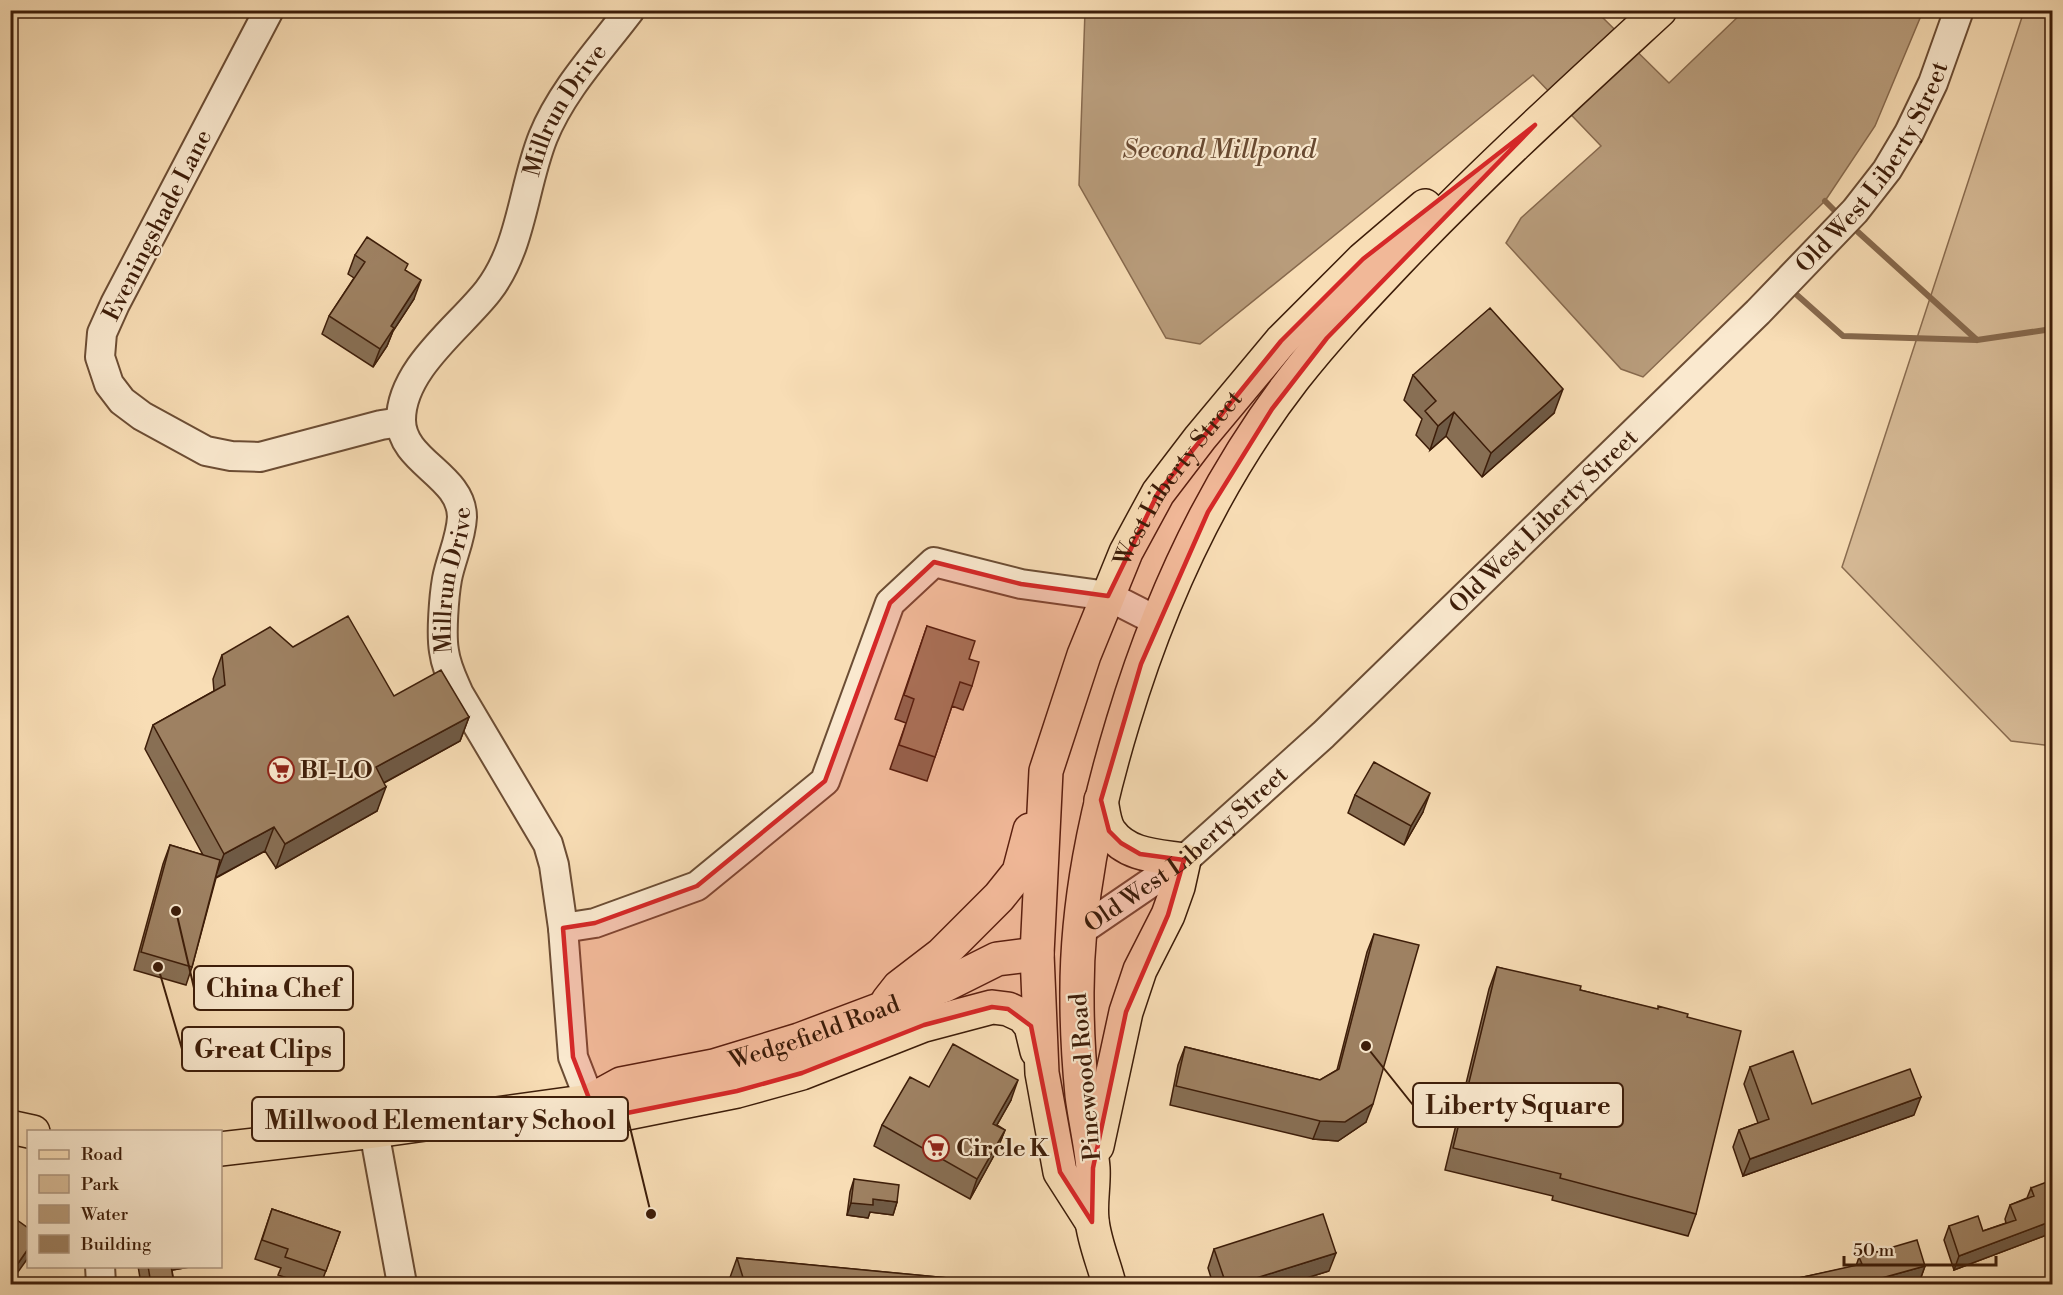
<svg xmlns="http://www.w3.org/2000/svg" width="2063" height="1295" viewBox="0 0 2063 1295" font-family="'Libre Bodoni',serif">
<rect width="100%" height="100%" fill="#f8ddb5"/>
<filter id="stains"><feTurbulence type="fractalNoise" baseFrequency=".00333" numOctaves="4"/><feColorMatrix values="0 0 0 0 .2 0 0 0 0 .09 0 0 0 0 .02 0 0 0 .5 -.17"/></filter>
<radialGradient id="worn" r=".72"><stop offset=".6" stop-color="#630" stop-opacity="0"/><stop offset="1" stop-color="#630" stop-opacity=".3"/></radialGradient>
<!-- green -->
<path fill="#d8bc98" stroke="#8a6c50" stroke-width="1.5" d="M 2024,11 L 2052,11 L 2052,746 L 2011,741 L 1842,567 Z"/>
<!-- water -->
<path fill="#b89c7b" stroke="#87694d" stroke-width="1.5" d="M 1085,11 L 1602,11 L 1599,14 L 1669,83 L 1744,11 L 1923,11 L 1875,126 L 1825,201 L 1643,377 L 1621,369 L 1506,243 L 1521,218 L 1601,146 L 1533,75 L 1200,344 L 1166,338 L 1079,185 Z"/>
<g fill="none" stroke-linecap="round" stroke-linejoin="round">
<!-- stream -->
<path stroke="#87694d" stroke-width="6" d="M 1825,201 L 1834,210
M 1858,232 L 1977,340
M 1797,295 L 1843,336 L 1977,340 L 2052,329"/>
<defs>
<g id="minor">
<path d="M 269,10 L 115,304 L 102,333 L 100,357 L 109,384 L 122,401 L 142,416 L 206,451 L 231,456 L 260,457 L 381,425 L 401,422"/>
<path d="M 563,928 L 595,923 L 697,886 L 825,781 L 890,603 L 934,562 L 1021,584 L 1108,596 L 1157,621"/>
<path id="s1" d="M 1080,931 L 1184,860 L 1323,735 L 1758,312 L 1855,211 L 1887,170 L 1909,133 L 1933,83 L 1959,10"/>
<path id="s2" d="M 590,1101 L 573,1057 L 563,928 L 554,865 L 548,844 L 459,694 C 453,680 446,667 444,651 C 441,634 444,596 447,579 C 451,558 461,539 462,517 C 462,475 401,462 401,420 C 401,369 460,327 488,291 C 522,247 523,187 543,137 C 562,90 599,51 630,10"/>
<path d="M 374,1131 L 402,1284"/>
<path d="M 100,1266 L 101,1284"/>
</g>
<g id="major">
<path d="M 888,1001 L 899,987 L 942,954 L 999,897 L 1019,872 L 1030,830"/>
<path d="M 590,1101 L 627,1113 L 737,1091 L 802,1073 L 924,1025 L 992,1007 L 1008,1009 L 1023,1016 L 1031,1026 L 1037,1051"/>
<path d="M 10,1127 L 33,1132"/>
<path d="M 1097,1146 L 1126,1012 L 1140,970 L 1168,915 L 1178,887 L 1184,860 C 1158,856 1127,856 1110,832 C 1104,824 1103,810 1101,800"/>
<path id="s3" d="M 220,1149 L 374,1131 L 590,1101 L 621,1084 L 714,1066 L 799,1040 L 945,985 L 997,959 L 1037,954"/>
<path id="s4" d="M 1092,1222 L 1060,1172 L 1042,1073 L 1037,954 L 1046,771 L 1084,655 L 1126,552 L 1158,493 L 1200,438 L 1281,341 L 1363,259 L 1425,206"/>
<path d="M 1109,1284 C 1104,1264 1094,1241 1092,1220 C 1090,1203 1094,1185 1093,1168 C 1091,1144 1085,1119 1082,1095 C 1079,1063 1077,1030 1077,999 C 1076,904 1096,811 1123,722 C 1160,599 1215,480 1294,378 C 1326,337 1361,300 1397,262 C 1481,174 1570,93 1660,10"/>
</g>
</defs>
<!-- minor casing -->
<use href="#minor" stroke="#6c4d34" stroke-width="32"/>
<!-- major casing -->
<use href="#major" stroke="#3d1d09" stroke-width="36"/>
<!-- minor -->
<use href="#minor" stroke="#fae9cf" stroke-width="28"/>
<!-- major -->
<use href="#major" stroke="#f8ddb5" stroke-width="33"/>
</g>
<!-- wall -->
<path fill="#886f54" stroke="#3d1d09" stroke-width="1.5" d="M 355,255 L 406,271 L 414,299 L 393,331 L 387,346 L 373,367 L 322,334 L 329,316 L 354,278 L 348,274 Z
M 1413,375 L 1554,413 L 1482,477 L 1446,436 L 1430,450 L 1416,435 L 1422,419 L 1404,400 Z
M 927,626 L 969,659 L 972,686 L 963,710 L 952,706 L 927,781 L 890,769 L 906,723 L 895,719 Z
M 293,647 L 394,696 L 469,717 L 460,741 L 384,783 L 377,811 L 276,868 L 265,851 L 216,878 L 192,967 L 186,985 L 134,970 L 163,864 L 170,845 L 203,855 L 145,749 L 153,725 L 214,691 L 213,679 L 222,655 Z
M 1355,795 L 1423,812 L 1404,845 L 1348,813 Z
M 1374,934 L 1366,1122 L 1338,1141 L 1313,1139 L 1170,1105 L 1178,1065 L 1185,1047 L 1320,1080 L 1337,1070 L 1367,952 Z
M 1497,967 L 1580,990 L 1687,1017 L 1696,1214 L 1688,1236 L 1552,1200 L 1553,1196 L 1445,1170 L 1489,989 Z
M 1750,1067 L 1812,1104 L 1914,1115 L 1743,1176 L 1733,1147 L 1739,1130 L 1758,1123 L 1744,1084 Z
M 929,1087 L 1011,1100 L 997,1125 L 1005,1130 L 997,1150 L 970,1199 L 874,1146 L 882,1125 Z
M 854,1179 L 897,1202 L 893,1215 L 870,1212 L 868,1218 L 847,1215 L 850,1192 Z
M 2031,1188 L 2052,1233 L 1954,1270 L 1944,1240 L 1949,1226 L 1983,1231 L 2006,1223 L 2005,1219 L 2010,1205 L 2027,1198 Z
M 272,1209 L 340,1232 L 321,1284 L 305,1284 L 278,1275 L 281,1268 L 255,1259 Z
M 1214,1249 L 1329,1271 L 1287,1284 L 1213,1284 L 1208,1268 Z
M 1859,1257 L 1925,1266 L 1920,1280 L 1903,1284 L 1792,1284 L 1794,1279 L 1856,1266 Z
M 737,1258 L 1012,1284 L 729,1284 L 728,1283 Z
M 138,1266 L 195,1266 L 172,1270 L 174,1284 L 141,1284 Z"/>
<!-- shaded-wall -->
<path fill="#6f5a45" stroke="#3d1d09" stroke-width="1.5" d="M 421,280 L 414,299 L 393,331 L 387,346 L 373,367 L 380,349 L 391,326 Z
M 1563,389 L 1554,413 L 1482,477 L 1491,453 Z
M 1454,412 L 1446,436 L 1430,450 L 1438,426 Z
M 469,717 L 460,741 L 367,792 L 376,767 Z
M 386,787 L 377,811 L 276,868 L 285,844 Z
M 1430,793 L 1423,812 L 1404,845 L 1411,826 Z
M 274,827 L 265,851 L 215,878 L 224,854 Z
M 1018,1080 L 1011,1100 L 986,1144 L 993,1124 Z
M 1921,1097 L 1914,1115 L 1743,1176 L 1750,1159 Z
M 1373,1104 L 1366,1122 L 1338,1141 L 1313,1139 L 1320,1121 Z
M 1005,1130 L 997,1150 L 970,1199 L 977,1179 Z
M 873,1199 L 897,1202 L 893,1215 L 870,1212 L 868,1218 L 847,1215 L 851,1203 Z
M 2052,1221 L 2052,1233 L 1954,1270 L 1959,1256 Z
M 28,1249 L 28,1258 L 10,1283 L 10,1275 L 12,1272 Z
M 1336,1253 L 1329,1271 L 1287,1284 L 1237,1284 Z
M 164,1266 L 195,1266 L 162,1272 Z
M 1925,1266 L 1920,1280 L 1903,1284 L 1860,1284 Z"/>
<!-- building -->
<path fill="#9e8162" stroke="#3d1d09" stroke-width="1.5" d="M 367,237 L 408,264 L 405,270 L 421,280 L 391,326 L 394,328 L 380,349 L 329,316 L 365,262 L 355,255 Z
M 1490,308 L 1563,389 L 1491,453 L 1454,412 L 1438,426 L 1425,411 L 1436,401 L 1413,375 Z
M 348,616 L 394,696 L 441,670 L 469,717 L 376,767 L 386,787 L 285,844 L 274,827 L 224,854 L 153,725 L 225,685 L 222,655 L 270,627 L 293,647 Z
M 927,626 L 975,641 L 969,659 L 979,662 L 972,686 L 960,682 L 935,757 L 899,745 L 914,699 L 904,695 Z
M 1374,762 L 1430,793 L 1411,826 L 1355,795 Z
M 170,845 L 220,860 L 192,967 L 141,952 Z
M 1374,934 L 1419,945 L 1373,1104 L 1345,1122 L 1320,1121 L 1176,1086 L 1185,1047 L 1320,1080 L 1339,1069 Z
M 1497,967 L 1581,986 L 1580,990 L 1658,1009 L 1658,1006 L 1688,1014 L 1687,1017 L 1741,1031 L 1696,1214 L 1560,1178 L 1561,1174 L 1453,1148 Z
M 953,1044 L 1018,1080 L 993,1124 L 1005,1130 L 977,1179 L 882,1125 L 910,1077 L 929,1087 Z
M 1793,1051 L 1812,1104 L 1910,1069 L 1921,1097 L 1750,1159 L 1739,1130 L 1769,1119 L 1750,1067 Z
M 854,1179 L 899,1185 L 897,1202 L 873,1199 L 873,1205 L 851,1203 Z
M 2052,1180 L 2052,1221 L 1959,1256 L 1949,1226 L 1978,1216 L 1983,1231 L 2016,1220 L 2010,1205 L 2034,1196 L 2031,1188 Z
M 272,1209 L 340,1232 L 326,1271 L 285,1257 L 288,1249 L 262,1240 Z
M 1323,1214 L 1336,1253 L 1237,1284 L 1226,1284 L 1214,1249 Z
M 10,1215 L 28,1228 L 28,1249 L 12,1272 L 10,1271 Z
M 1917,1240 L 1925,1266 L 1860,1284 L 1795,1284 L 1794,1279 L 1862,1264 L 1859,1257 Z
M 737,1258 L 1012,1284 L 745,1284 Z
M 148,1266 L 171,1266 L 174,1284 L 151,1284 Z"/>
<!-- marked area -->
<path fill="#d62828" fill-opacity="0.2" stroke="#d62828" stroke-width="4.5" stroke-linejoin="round" d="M 1535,125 L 1327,338 L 1272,409 L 1208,512 L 1141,664 L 1101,800 L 1109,831 L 1121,843 L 1140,854 L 1184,860 L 1168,915 L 1126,1012 L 1093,1168 L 1092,1222 L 1060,1172 L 1031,1026 L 1008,1009 L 992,1007 L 924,1025 L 802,1073 L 737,1091 L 627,1113 L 590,1101 L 573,1057 L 563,928 L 595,923 L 697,886 L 825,781 L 890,603 L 934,562 L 1021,584 L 1108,596 L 1158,493 L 1281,341 L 1363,259 Z"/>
<!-- icons -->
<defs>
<symbol id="supermarket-ring" viewBox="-11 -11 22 22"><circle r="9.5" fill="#fae9cf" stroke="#8f2418" stroke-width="1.5"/><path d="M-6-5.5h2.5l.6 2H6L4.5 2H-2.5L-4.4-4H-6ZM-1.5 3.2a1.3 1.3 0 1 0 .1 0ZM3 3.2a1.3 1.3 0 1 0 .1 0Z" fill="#8f2418"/></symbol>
</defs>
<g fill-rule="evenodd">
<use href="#supermarket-ring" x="266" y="755" width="30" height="30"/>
<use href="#supermarket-ring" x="921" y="1133" width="30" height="30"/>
</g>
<g text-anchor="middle" stroke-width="4.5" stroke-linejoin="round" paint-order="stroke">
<!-- street labels -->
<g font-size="24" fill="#3d1d09" stroke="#fae9cf">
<text dy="8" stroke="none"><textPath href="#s2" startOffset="1094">Millrun Drive</textPath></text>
<text dy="8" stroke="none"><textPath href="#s1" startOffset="1106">Old West Liberty Street</textPath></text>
<text transform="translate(157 225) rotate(-63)" y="8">Eveningshade Lane</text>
<text dy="8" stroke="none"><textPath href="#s4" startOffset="786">West Liberty Street</textPath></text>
<text dy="8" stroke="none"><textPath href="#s1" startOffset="620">Old West Liberty Street</textPath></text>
<text dy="8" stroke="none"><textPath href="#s2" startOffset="554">Millrun Drive</textPath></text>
<text dy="8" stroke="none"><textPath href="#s1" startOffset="134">Old West Liberty Street</textPath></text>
<text dy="8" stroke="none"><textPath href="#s3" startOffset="609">Wedgefield Road</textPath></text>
<text transform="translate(1085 1077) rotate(-95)" y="8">Pinewood Road</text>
</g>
<!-- poi labels -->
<g font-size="24" font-weight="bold" fill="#3d1d09" stroke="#fae9cf" text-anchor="start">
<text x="300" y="778">BI-LO</text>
<text x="956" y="1156">Circle K</text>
</g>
<!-- water labels -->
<g font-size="26" font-style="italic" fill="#684931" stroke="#fae9cf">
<text x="1219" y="158">Second Millpond</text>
</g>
</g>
<!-- callouts -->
<path fill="none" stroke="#3d1d09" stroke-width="2" d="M176 911L194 988M158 967L182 1049M1366 1046L1413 1105M651 1214L628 1119"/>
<g fill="#3d1d09" stroke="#fae9cf" stroke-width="2">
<circle cx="176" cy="911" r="6"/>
<circle cx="158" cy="967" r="6"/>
<circle cx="1366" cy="1046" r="6"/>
<circle cx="651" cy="1214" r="6"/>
</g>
<g fill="#fae9cf" stroke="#3d1d09" stroke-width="2">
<rect x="194" y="966" width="159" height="44" rx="6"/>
<rect x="182" y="1027" width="162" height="44" rx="6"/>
<rect x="1413" y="1083" width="210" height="44" rx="6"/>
<rect x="252" y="1097" width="376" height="44" rx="6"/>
</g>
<g font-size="26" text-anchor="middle" font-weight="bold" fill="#3d1d09">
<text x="273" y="997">China Chef</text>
<text x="263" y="1058">Great Clips</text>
<text x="1518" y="1114">Liberty Square</text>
<text x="440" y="1129">Millwood Elementary School</text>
</g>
<!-- margin -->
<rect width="2063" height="1295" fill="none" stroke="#f8ddb5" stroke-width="36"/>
<rect x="12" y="12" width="2039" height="1271" fill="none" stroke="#3d1d09" stroke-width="3"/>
<rect x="18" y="18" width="2027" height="1259" fill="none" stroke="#3d1d09" stroke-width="1.5"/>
<!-- legend -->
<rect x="27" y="1130" width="195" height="138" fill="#fae9cf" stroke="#ae9780" stroke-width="1.5"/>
<rect x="39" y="1150" width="30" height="9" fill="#f8ddb5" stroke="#ae9780" stroke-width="1.5"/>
<text x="81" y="1160" font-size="18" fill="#3d1d09">Road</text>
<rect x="39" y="1175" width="30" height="18" fill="#d8bc98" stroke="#ae9780" stroke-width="1.5"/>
<text x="81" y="1190" font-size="18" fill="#3d1d09">Park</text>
<rect x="39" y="1205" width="30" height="18" fill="#b89c7b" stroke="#ae9780" stroke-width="1.5"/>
<text x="81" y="1220" font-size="18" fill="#3d1d09">Water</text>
<rect x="39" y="1235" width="30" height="18" fill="#9e8162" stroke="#ae9780" stroke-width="1.5"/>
<text x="81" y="1250" font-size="18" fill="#3d1d09">Building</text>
<!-- scale -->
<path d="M1844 1256v9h152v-9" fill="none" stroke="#3d1d09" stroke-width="3"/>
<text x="1853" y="1256" font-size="18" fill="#3d1d09" stroke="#fae9cf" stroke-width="4.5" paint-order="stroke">50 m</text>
<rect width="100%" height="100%" filter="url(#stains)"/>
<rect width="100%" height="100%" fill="url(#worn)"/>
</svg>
